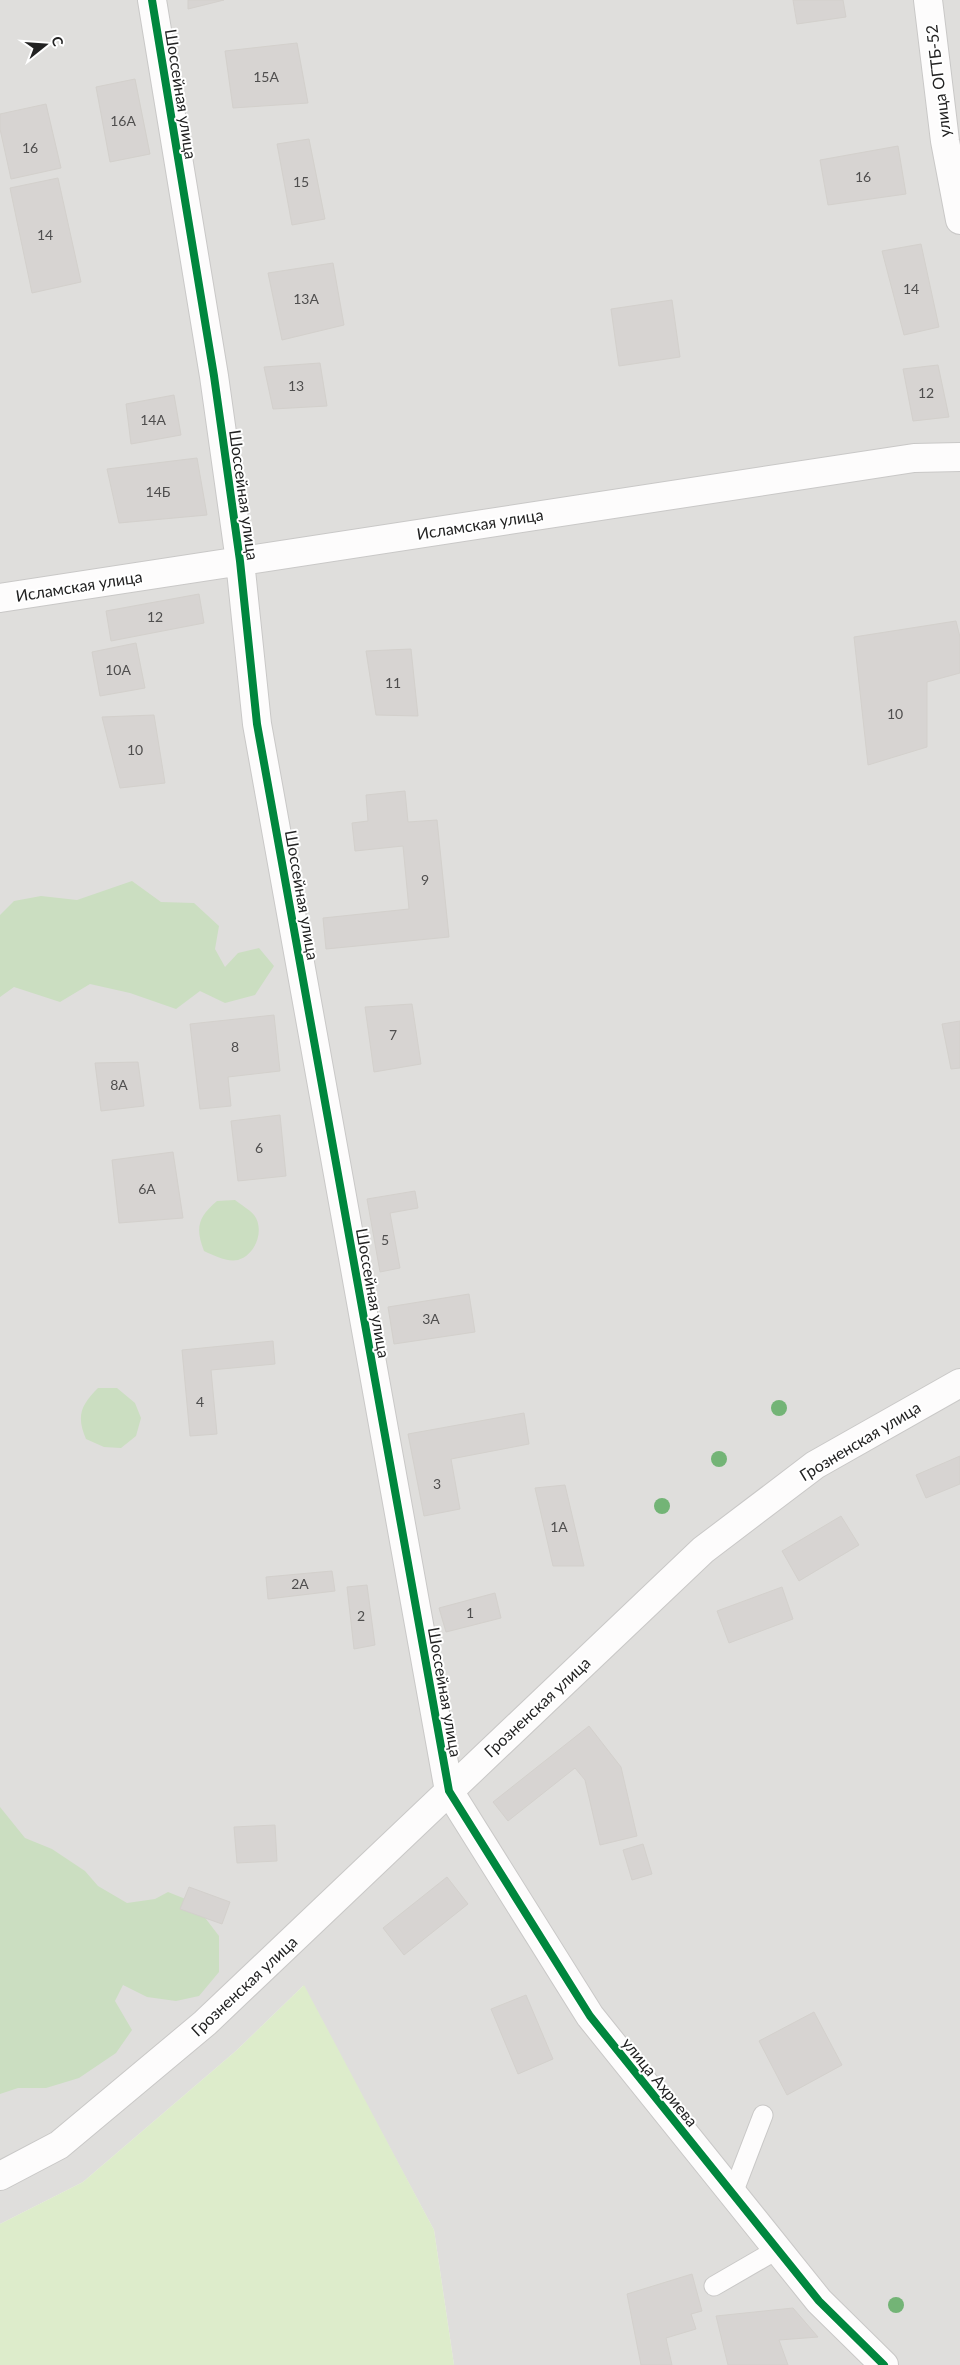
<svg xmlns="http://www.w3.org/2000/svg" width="960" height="2365" viewBox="0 0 960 2365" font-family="Lato,sans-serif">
<rect width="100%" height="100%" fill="#f0eeeb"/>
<!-- residential -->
<path fill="#dfdedc" d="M 0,0 L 960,0 L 960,2365 L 454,2365 L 434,2230 L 303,1986 L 237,2050 L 83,2182 L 0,2224 Z"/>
<!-- grass -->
<path fill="#ddeccb" d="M 304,1985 L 434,2230 L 454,2365 L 0,2365 L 0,2224 L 83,2182 L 237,2050 Z"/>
<!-- forest -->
<path fill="#cbdec1" d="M 132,881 L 161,902 L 194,903 L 219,926 L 215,949 L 225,967 L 238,953 L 259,948 L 274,966 L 255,995 L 225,1003 L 200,991 L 176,1009 L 130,993 L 90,984 L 60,1002 L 14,987 L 0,997 L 0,915 L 14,901 L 41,896 L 77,900 Z
M 235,1200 C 241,1205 249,1209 254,1215 C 265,1229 256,1255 238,1260 C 226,1262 215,1256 204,1251 C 195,1228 198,1217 217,1201 Z
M 98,1388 L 117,1388 L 135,1403 L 141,1418 L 136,1436 L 121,1448 L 104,1447 L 86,1439 C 76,1416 81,1405 98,1388 Z
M 0,1807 L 25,1838 L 52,1849 L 85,1871 L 98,1886 L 127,1903 L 155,1899 L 168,1892 L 193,1902 L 219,1936 L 219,1972 L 199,1996 L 176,2001 L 147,1997 L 123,1985 L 115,2001 L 132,2030 L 116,2053 L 79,2078 L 46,2088 L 18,2088 L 0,2094 Z"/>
<!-- building -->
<path fill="#d7d4d2" stroke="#d3d0cc" d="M 188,0 L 224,0 L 188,9 Z
M 793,0 L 843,0 L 846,17 L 797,24 Z
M 297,43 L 308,103 L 233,108 L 225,51 Z
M 135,79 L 150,154 L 110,162 L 96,87 Z
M 46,104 L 61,168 L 11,179 L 0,129 L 0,114 Z
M 309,139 L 325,219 L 292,225 L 277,144 Z
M 898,146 L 906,194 L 828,205 L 820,160 Z
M 58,178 L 81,282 L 32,293 L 10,188 Z
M 921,244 L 939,327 L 904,335 L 882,251 Z
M 333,263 L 344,325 L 282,340 L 268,273 Z
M 672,300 L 680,357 L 619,366 L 611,309 Z
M 320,363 L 327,406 L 273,409 L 264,367 Z
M 938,365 L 949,417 L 913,421 L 903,369 Z
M 174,395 L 181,435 L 131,444 L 126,404 Z
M 197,458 L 207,515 L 119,523 L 107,469 Z
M 199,594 L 204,623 L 111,641 L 106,611 Z
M 956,621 L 960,637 L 960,673 L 927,682 L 927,747 L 868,765 L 854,637 Z
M 136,643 L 145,688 L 100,696 L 92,652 Z
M 411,649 L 418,716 L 376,715 L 366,651 Z
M 154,715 L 165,783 L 120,788 L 102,717 Z
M 405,791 L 408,822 L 437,820 L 449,937 L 326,949 L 323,918 L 409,909 L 403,846 L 355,851 L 352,823 L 368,821 L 366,795 Z
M 412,1004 L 421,1064 L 374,1072 L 365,1007 Z
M 274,1015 L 280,1071 L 228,1077 L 231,1106 L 200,1109 L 190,1024 Z
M 960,1021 L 960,1068 L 951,1069 L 942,1024 Z
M 138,1062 L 144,1106 L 101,1111 L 95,1063 Z
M 280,1115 L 286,1176 L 238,1181 L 231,1121 Z
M 173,1152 L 183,1218 L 119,1223 L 112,1160 Z
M 415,1191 L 418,1208 L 390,1213 L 400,1268 L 380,1272 L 367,1199 Z
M 469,1294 L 475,1332 L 394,1344 L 388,1307 Z
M 273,1341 L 275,1364 L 211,1370 L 217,1434 L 190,1436 L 182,1350 Z
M 524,1413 L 529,1444 L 451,1459 L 460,1509 L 424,1516 L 408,1434 Z
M 960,1456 L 960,1484 L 926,1498 L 916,1475 Z
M 565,1485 L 584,1566 L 553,1566 L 535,1488 Z
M 841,1516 L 859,1545 L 799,1581 L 782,1551 Z
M 332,1571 L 335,1591 L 268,1599 L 266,1577 Z
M 367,1585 L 375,1645 L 354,1649 L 347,1587 Z
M 782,1587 L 793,1619 L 729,1643 L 717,1611 Z
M 495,1593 L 501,1618 L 446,1632 L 439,1608 Z
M 589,1726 L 621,1767 L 637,1836 L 600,1845 L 585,1780 L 575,1768 L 508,1821 L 493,1802 Z
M 275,1825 L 277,1861 L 237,1863 L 234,1827 Z
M 643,1844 L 652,1874 L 632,1880 L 623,1850 Z
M 447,1877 L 468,1904 L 404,1955 L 383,1928 Z
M 189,1887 L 230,1902 L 222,1924 L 180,1909 Z
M 526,1995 L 553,2059 L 518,2074 L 491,2009 Z
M 814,2012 L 842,2065 L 787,2095 L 759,2041 Z
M 692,2274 L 702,2311 L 691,2314 L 696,2329 L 666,2338 L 672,2365 L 641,2365 L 627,2294 Z
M 793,2308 L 818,2337 L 779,2340 L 788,2365 L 728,2365 L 716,2316 Z"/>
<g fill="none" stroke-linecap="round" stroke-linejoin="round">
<defs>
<path id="service" d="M 733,2193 L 763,2115
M 714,2286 L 778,2249"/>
<path id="minor" d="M 152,0 L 214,376 L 240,561 L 257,724 L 449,1791 L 590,2016 L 819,2301 L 884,2365
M 0,598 L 914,458 L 960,457"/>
<path id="tertiary" d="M 928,0 L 945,141 L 960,220
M 0,2176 L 59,2145 L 205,2023 L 703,1550 L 815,1465 L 960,1383"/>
</defs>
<!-- service casing -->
<use href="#service" stroke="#c9c8c7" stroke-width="21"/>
<!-- minor casing -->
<use href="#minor" stroke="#c9c8c7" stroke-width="30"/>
<!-- tertiary casing -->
<use href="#tertiary" stroke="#c9c8c7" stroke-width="30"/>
<!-- service -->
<use href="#service" stroke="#fdfcfc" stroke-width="19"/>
<!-- minor -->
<use href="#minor" stroke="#fdfcfc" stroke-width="28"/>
<!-- tertiary -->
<use href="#tertiary" stroke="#fdfcfc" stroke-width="28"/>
<defs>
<path id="cycleway" d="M 152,0 L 214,376 L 240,561 L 257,724 L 449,1791 L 590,2016 L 819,2301 L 884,2365"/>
</defs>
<!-- cycleway casing -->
<use href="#cycleway" stroke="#fff" stroke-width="11"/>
<!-- cycleway -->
<use href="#cycleway" stroke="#00873e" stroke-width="8"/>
</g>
<!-- trees -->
<g fill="#73b476">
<circle cx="779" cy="1408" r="8"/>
<circle cx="719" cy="1459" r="8"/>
<circle cx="662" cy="1506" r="8"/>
<circle cx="896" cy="2305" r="8"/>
</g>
<g text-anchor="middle" stroke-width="4" stroke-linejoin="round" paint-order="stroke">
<!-- number labels -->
<g font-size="14" fill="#4f4e4e">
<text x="266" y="82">15А</text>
<text x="123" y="126">16А</text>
<text x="30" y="153">16</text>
<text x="863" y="182">16</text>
<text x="301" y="187">15</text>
<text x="45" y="240">14</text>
<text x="911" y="294">14</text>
<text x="306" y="304">13А</text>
<text x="296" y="391">13</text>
<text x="926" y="398">12</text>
<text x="153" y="425">14А</text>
<text x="158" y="497">14Б</text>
<text x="155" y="622">12</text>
<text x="118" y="675">10А</text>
<text x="393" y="688">11</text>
<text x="895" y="719">10</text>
<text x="135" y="755">10</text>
<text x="425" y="885">9</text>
<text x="393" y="1040">7</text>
<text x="235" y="1052">8</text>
<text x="119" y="1090">8А</text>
<text x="259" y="1153">6</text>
<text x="147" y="1194">6А</text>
<text x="385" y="1245">5</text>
<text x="431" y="1324">3А</text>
<text x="200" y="1407">4</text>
<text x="437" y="1489">3</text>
<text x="559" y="1532">1А</text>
<text x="300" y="1589">2А</text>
<text x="470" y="1618">1</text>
<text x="361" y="1621">2</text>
</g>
<!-- street labels -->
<g font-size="16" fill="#222" stroke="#fff">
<text transform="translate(938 81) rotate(-97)" y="6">улица ОГТБ-52</text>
<text transform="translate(181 94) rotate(81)" y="6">Шоссейная улица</text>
<text transform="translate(244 495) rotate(82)" y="6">Шоссейная улица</text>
<text transform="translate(480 524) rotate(-9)" y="6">Исламская улица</text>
<text transform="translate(79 586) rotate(-9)" y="6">Исламская улица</text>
<text transform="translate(302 895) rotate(80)" y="6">Шоссейная улица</text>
<text transform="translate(373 1293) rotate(80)" y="6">Шоссейная улица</text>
<text transform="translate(860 1441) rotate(-31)" y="6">Грозненская улица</text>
<text transform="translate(445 1692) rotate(80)" y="6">Шоссейная улица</text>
<text transform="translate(537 1707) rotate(-43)" y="6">Грозненская улица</text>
<text transform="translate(244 1986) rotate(-43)" y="6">Грозненская улица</text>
<text transform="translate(660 2082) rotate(51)" y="6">улица Ахриева</text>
</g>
</g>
<!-- north arrow -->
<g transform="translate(45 45) rotate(73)" stroke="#ffffff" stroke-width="4" paint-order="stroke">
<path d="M0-4L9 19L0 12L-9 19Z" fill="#222222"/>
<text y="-8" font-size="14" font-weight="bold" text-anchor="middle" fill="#222222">С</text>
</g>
</svg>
